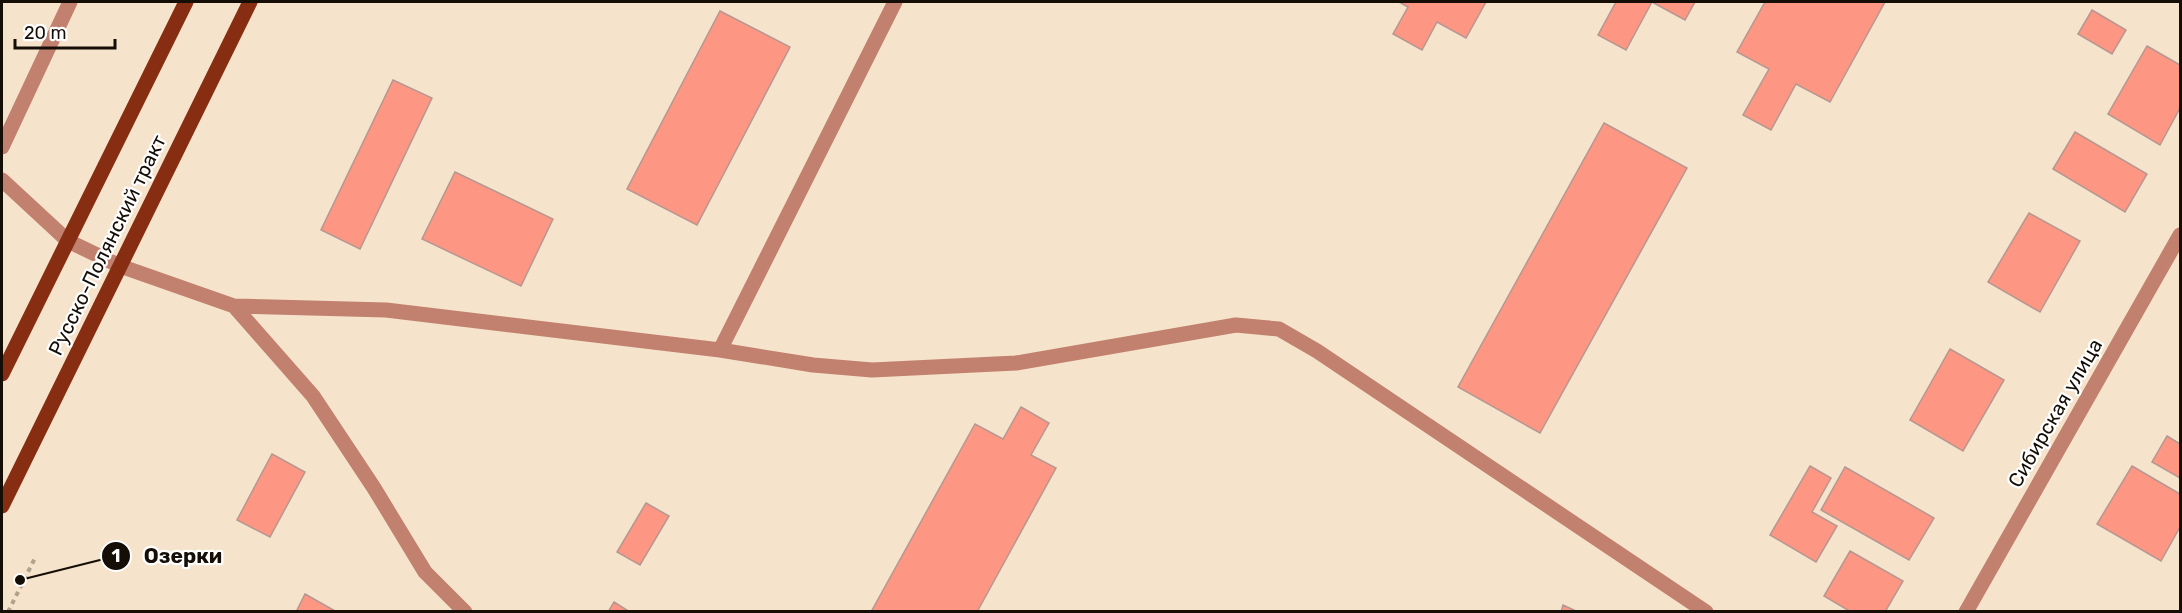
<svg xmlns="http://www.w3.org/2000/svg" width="2182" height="613" viewBox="0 0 2182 613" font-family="Rubik,sans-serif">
<rect width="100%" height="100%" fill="#f6e3cb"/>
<!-- building -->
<path fill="#fd9682" stroke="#b69791" stroke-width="1.5" d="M 1399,2 L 1486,2 L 1466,38 L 1437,22 L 1422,50 L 1393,34 L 1408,7 Z
M 1616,2 L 1695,2 L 1685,20 L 1652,2 L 1626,50 L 1598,35 Z
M 1765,2 L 1885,2 L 1830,102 L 1796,84 L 1771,130 L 1743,115 L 1769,69 L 1737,52 Z
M 2092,10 L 2126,30 L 2112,54 L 2078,34 Z
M 720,11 L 790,47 L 697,225 L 627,189 Z
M 2147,46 L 2180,65 L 2180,108 L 2160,145 L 2108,114 Z
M 393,80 L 432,98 L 360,249 L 321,230 Z
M 1604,123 L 1687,168 L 1540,433 L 1458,387 Z
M 2075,132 L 2147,174 L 2125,212 L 2053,169 Z
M 455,172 L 553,219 L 521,286 L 422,239 Z
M 2029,213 L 2080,241 L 2040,312 L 1988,282 Z
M 1950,349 L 2004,380 L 1963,451 L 1910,420 Z
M 1021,407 L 1049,423 L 1031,455 L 1056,468 L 977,612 L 871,612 L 975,424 L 1003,439 Z
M 2167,436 L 2180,444 L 2180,478 L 2152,462 Z
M 272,454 L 305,472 L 270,537 L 237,520 Z
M 1810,466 L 1831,478 L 1812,512 L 1837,526 L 1816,562 L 1770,535 Z
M 2132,466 L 2180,494 L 2180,527 L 2161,561 L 2097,524 Z
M 1845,467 L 1934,518 L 1909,560 L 1821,510 Z
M 646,503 L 669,516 L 640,565 L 617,552 Z
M 1850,551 L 1903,581 L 1885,612 L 1851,612 L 1824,596 Z
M 305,594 L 337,612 L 296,612 Z
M 614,602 L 630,612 L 608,612 Z
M 1563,605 L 1578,612 L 1561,612 Z"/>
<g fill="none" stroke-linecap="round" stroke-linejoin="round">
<!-- path -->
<path stroke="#b1a28e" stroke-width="4" stroke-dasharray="4.5 4.5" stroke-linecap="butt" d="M 8,612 L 36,556"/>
<!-- minor -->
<path stroke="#c1816e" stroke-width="15" d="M 2,147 L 70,2
M 2,180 L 68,241 L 120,266 L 234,306 L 386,310 L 720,350 L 813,365 L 872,370 L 1016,363 L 1236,325 L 1279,329 L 1317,351 L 1706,612
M 234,306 L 313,396 L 374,488 L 425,572 L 465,612
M 720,350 L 895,2
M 1966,612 L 2180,235"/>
<!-- major -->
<path stroke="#872e12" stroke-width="15" d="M 2,374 L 186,2
M 2,506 L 250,2"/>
</g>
<g text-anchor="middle" stroke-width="4.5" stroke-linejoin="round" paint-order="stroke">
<!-- street labels -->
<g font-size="20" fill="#140e06" stroke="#fff">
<text transform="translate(107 245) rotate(-64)" y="7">Русско-Полянский тракт</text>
<text transform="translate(2055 413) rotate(-60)" y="7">Сибирская улица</text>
</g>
</g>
<!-- callouts -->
<path fill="none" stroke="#140e06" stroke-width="2" d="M20 580L116 556"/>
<g fill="#140e06" stroke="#fff" stroke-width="2">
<circle cx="20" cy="580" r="6"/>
<circle cx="116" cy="556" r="15"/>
</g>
<g font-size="18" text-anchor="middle" font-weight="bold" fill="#fff">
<text x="116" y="562">1</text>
</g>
<g font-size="21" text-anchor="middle" font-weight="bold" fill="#140e06" stroke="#fff" stroke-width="4.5" stroke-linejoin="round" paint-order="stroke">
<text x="183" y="563">Озерки</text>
</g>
<!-- border -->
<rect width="2182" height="613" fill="none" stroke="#140e06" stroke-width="6"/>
<!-- scale -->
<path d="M15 39v9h100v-9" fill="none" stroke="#140e06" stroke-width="3"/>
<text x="24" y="39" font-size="18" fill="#140e06" stroke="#ffffff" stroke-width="4.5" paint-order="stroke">20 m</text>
</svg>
